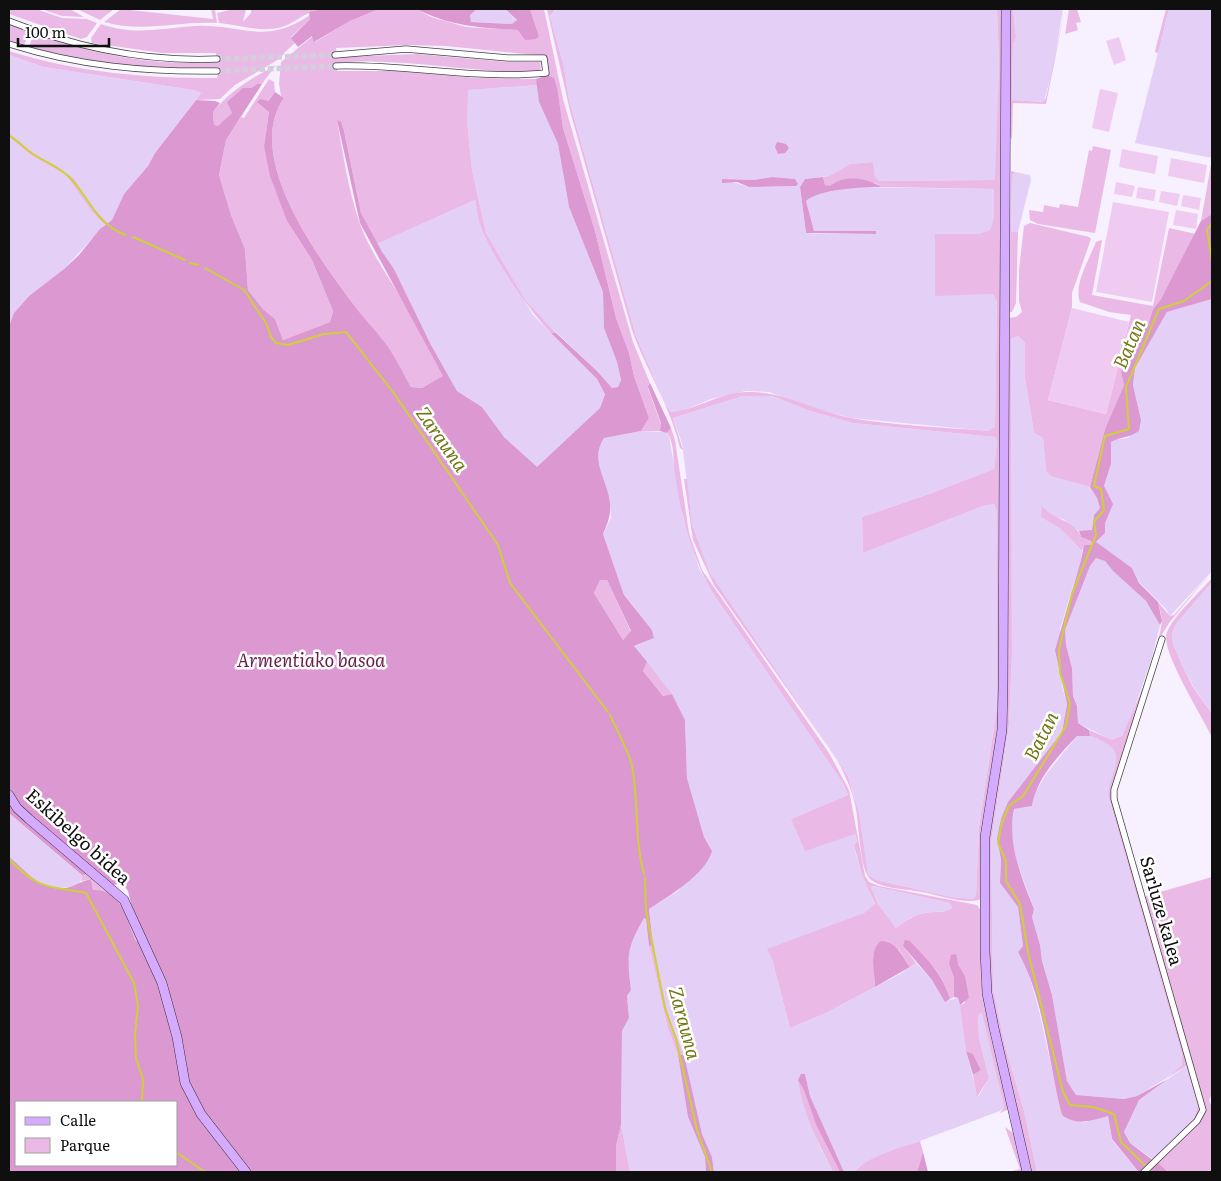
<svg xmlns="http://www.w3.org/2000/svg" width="1221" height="1181" viewBox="0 0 1221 1181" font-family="Literata,serif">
<rect width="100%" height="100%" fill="#f6f0ff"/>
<!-- farmland -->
<path fill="#e4d0f6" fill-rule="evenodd" d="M 477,9 L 505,9 L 517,21 L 512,24 L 471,22 L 470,15 Z
M 561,9 L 997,9 L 999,66 L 996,180 L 879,181 L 875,178 L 873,162 L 850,164 L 829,176 L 805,179 L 800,187 L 806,233 L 816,234 L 876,234 L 876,231 L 814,232 L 806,201 L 811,196 L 849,187 L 994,189 L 994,217 L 990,230 L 978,234 L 935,234 L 935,295 L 993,294 L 997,302 L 995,427 L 988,431 L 851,418 L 812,408 L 769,392 L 746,391 L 711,399 L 682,411 L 671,412 L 665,404 L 636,336 L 569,100 L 564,67 L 550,16 L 556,10 ZM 772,177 L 794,179 L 796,186 L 749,187 L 722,179 L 754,180 Z
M 1013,9 L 1063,9 L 1054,63 L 1044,102 L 1012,100 L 1013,44 L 1016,38 Z
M 1169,9 L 1212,9 L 1212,158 L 1135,143 Z
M 9,55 L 44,67 L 193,90 L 201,93 L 155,153 L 148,166 L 124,194 L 112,220 L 108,223 L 89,203 L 74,178 L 28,149 L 9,133 Z
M 538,85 L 539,102 L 558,144 L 569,207 L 603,292 L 604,328 L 617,362 L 621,380 L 618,387 L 612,388 L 597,371 L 541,318 L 526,301 L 486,233 L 472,170 L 467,120 L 467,90 Z
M 9,137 L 32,156 L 66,175 L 92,212 L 105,225 L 64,269 L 29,296 L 14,313 L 9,326 Z
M 1015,172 L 1030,175 L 1031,180 L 1018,232 L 1011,232 L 1012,176 Z
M 475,200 L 481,227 L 533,315 L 597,379 L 605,393 L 600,408 L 537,468 L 504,437 L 482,407 L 457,391 L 431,345 L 394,269 L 377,244 Z
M 1212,299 L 1212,571 L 1170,616 L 1166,609 L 1139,582 L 1132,568 L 1095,543 L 1105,533 L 1104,486 L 1111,464 L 1111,442 L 1117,439 L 1128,438 L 1141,420 L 1133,385 L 1135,368 L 1167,312 Z
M 1018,336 L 1025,343 L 1025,378 L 1034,433 L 1043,438 L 1046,471 L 1050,476 L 1090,487 L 1097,498 L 1100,508 L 1094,515 L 1092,530 L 1087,532 L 1079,531 L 1063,519 L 1056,518 L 1047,513 L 1043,506 L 1042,517 L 1061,529 L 1082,551 L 1081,560 L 1060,629 L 1062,686 L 1067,704 L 1062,732 L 1008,802 L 997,838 L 1001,860 L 1000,883 L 1018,907 L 1023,946 L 1018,952 L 1027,967 L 1040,1015 L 1062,1115 L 1085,1122 L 1108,1116 L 1112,1140 L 1138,1171 L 1137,1172 L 1037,1172 L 1024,1111 L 1005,1046 L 993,988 L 991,843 L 1009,725 L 1012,653 L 1011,339 Z
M 743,396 L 772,396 L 810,411 L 853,423 L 995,437 L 997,441 L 994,469 L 932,493 L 862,517 L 863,553 L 983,506 L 994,504 L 997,512 L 997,708 L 979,827 L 976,895 L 973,899 L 951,897 L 876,880 L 868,875 L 854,795 L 848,776 L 710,573 L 692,524 L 682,443 L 673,418 Z
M 641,431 L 665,432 L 669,436 L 683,518 L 699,568 L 712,592 L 843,783 L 848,795 L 791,819 L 855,834 L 857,841 L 854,846 L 857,858 L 875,905 L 864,913 L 772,959 L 790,1028 L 826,1013 L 900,974 L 916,963 L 932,980 L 945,1001 L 958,998 L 962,1012 L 966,1051 L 978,1097 L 989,1078 L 979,1038 L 978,1015 L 982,1013 L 985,1022 L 1004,1107 L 1000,1111 L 885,1154 L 860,1166 L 854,1172 L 844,1172 L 810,1096 L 805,1074 L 801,1074 L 819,1145 L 833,1172 L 714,1172 L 712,1157 L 702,1134 L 681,1045 L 668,1013 L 653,945 L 649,909 L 678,891 L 712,851 L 704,837 L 687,778 L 685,720 L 672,694 L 633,647 L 654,638 L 652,630 L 624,595 L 603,534 L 611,518 L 610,503 L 601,476 L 598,455 L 600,444 L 604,438 Z
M 1097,557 L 1105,561 L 1113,571 L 1146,601 L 1160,625 L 1151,661 L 1130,720 L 1122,736 L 1113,741 L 1078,723 L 1077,706 L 1073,696 L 1072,668 L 1066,645 L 1065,630 L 1090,566 Z
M 1212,582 L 1212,714 L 1193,686 L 1182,665 L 1173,644 L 1172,633 L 1176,624 Z
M 1077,736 L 1090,736 L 1108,742 L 1115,752 L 1117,761 L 1108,795 L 1182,1055 L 1182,1065 L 1167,1078 L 1137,1096 L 1124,1099 L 1076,1095 L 1067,1081 L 1052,995 L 1042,961 L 1040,945 L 1032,917 L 1034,909 L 1016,860 L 1011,831 L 1014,809 L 1032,806 L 1034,794 L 1047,773 Z
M 9,813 L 82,875 L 79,885 L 62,888 L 42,884 L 33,880 L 9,857 Z
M 873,886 L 950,903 L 952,908 L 948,911 L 924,913 L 910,918 L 896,928 L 878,904 L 871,887 Z
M 644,918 L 646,919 L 649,946 L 668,1029 L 678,1055 L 688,1117 L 705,1157 L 706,1172 L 630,1172 L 621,1125 L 622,1031 L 629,1018 L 627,996 L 631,990 L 627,957 L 632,939 Z
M 1186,1066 L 1198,1105 L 1194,1118 L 1153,1159 L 1130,1143 L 1124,1132 L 1139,1100 Z"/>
<!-- green -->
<path fill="#ebb9e6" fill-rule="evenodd" d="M 9,9 L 36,9 L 62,18 L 87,19 L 97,23 L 87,37 L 81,39 L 9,14 Z
M 41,9 L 70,9 L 84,17 L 62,16 Z
M 77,9 L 114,9 L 100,20 Z
M 121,9 L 213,19 L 211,9 L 215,9 L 217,23 C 177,21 143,33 104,22 Z
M 234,9 L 246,9 L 243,22 L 251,13 L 251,9 L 318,9 L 318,11 C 304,12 295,23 282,27 C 260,33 241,25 219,23 L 217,13 Z
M 379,9 L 416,9 L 431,17 L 466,27 L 518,30 L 539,36 L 530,9 L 544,9 L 563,99 L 633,342 L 650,383 L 648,388 L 661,424 L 660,431 L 641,431 L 649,418 L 634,376 L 629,353 L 616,318 L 595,231 L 563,128 L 558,92 L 547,75 L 544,56 L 446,46 L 408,45 L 336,48 L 337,57 L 417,54 L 508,62 L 540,62 L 541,71 C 473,75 405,56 337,63 L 337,71 L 394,71 L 477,78 L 536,79 L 538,85 L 468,90 L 467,120 L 472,170 L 486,233 L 526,301 L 556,333 L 551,333 C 528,309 493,258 481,227 C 478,219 477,209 475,200 L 377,244 L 361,213 L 344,131 L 337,120 C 343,154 348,189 359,221 C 370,254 393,282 409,312 C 421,333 431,355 444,376 L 422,388 L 411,387 C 404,375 398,362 390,351 C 381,336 368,323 357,309 C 321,261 242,158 284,98 L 281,96 L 279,84 L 281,62 L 313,36 L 315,42 L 350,21 Z
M 547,9 L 556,9 L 550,16 L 564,67 L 569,100 L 636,336 L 665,404 L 671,412 C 697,410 720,392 748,392 C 783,391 816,411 851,418 C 896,426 942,427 988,431 L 995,427 L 997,302 L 993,294 L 935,296 L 935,234 L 978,234 L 990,230 L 994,217 L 994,189 L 882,187 L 875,183 L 830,187 L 825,185 L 823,177 L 829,176 L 850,164 L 873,162 L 875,177 L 879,181 L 995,180 L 999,66 L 997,9 L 1002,9 L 999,720 L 980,836 L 981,897 L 979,900 C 962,904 939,895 922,892 C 907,889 881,889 870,879 C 859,868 859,820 855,804 C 851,787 844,773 836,758 L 714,585 L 693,540 L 684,479 L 687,479 L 692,524 L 710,573 L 848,776 L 859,814 L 868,875 L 876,880 L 951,897 L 973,899 L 976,895 L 979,827 L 997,708 L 997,512 L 994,504 L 983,506 L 863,553 L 862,517 L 932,493 L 994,469 L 997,441 L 995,437 L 853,423 L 810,411 L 772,396 L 743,396 L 673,418 L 683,450 L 680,448 C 671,407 646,370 632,330 L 570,111 Z
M 1010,9 L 1013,9 L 1016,38 L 1013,44 L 1012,100 L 1043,102 L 1046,98 L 1065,9 L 1046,104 L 1013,103 L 1012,140 L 1009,134 Z
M 1069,9 L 1077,9 L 1081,22 L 1076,23 L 1078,30 L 1065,34 Z
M 1166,9 L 1169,9 L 1158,53 L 1155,52 L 1156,47 Z
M 310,15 L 310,19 L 291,37 L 295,43 L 285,52 L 281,58 L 235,85 L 220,99 L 196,100 L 201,93 L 193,90 L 44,67 L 9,55 L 9,51 C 80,73 143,78 217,78 L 218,73 C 152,69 94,63 29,47 L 34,33 C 92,54 156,67 217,62 L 216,53 L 163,53 L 92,43 L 91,38 L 101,24 C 135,36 161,28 195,26 C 242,24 265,46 310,15 Z
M 9,23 L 29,32 L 24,46 L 9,41 Z
M 276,65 L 262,84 L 257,84 L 231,108 L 232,113 L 218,127 L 214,125 L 213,112 C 230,91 252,78 276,65 Z
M 269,79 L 274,82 L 275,92 L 264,105 L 269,112 L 264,146 L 287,221 L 312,260 L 333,311 L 330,322 L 283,340 L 275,319 L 263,309 L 248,290 L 245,249 L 231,215 L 219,175 L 226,140 L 241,117 L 244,118 Z
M 9,133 L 28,149 L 74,178 L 89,203 L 108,223 L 105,225 L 92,212 L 66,175 L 32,156 L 9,137 Z
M 1093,146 L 1111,150 L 1095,233 L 1038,224 L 1030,220 L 1029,210 L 1043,212 L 1044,205 L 1059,208 L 1060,204 L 1078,207 L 1089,150 L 1092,151 Z
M 1212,159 L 1212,214 L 1201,221 Z
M 1011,171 L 1015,172 L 1012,176 L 1011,232 L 1018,232 L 1016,303 L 1012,312 L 1009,312 Z
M 1030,223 L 1089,237 L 1091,239 L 1072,293 L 1072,308 L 1048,400 L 1106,414 L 1131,315 L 1109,312 L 1080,302 C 1073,285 1090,258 1096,242 L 1102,240 L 1092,295 L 1153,306 L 1169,228 L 1196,234 L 1161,299 L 1153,309 L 1148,325 L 1132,343 L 1124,360 L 1121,372 L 1124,385 L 1105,429 L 1090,487 L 1050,476 L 1046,471 L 1043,438 L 1034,433 L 1025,378 L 1025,343 L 1018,336 L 1011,339 L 1012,653 L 1009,725 L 991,843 L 993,988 L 1005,1046 L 1024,1111 L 1037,1172 L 1031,1172 L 1002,1052 L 989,973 L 987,856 L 990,822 L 1007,720 L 1008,682 L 1008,318 L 1016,317 L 1022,312 L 1019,301 L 1019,269 L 1024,226 Z
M 671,428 L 675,440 L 689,533 L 702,570 L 829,753 L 849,790 L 865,876 L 869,882 L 879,886 L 977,905 L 980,909 L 981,981 L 991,1038 L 1009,1109 L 1000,1113 L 1004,1107 L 982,1013 L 978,1015 L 979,1038 L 989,1078 L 977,1097 L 973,1075 L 981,1070 L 973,1054 L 966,1051 L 960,1005 L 965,1003 L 965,976 L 958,964 L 949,964 L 954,978 L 954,997 L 950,999 C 941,969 930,961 903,946 L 916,963 L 910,967 L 899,950 L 873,955 L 875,987 L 826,1013 L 790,1028 L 772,959 L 767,949 L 864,913 L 875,904 L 863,877 L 854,846 L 857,841 L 855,834 L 805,851 L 791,819 L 848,795 L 843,783 L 712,592 C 690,552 680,512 674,467 C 673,457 674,441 667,433 ZM 873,886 L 950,903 L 952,908 C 944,914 934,911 925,913 C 914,915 905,921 896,928 L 878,904 L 871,887 Z
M 1042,505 C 1052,521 1075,519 1081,537 L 1091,541 L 1092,545 L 1084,545 L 1082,551 L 1061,529 L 1041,517 Z
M 1212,571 L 1169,623 L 1161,636 L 1112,800 L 1200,1106 L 1198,1117 L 1154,1161 L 1153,1159 L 1194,1118 L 1198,1105 L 1186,1066 L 1167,1078 L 1182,1065 L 1182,1055 L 1108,795 C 1113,763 1131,750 1090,736 L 1089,730 L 1112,740 L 1122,736 C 1136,706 1158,654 1162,621 C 1162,616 1159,607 1158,602 L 1170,616 L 1174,615 Z
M 1212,578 L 1212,582 L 1176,624 L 1172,633 L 1173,644 L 1182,665 L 1193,687 L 1212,714 L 1212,738 C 1204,718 1159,650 1167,632 C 1175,614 1200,592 1212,578 Z
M 600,580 L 607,580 L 631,632 L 623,640 L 594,593 Z
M 647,662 L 672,694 L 663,696 L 643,671 Z
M 85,869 L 120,898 L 141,943 L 135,940 L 97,890 L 93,890 L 91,879 L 81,881 L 82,875 L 86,873 Z
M 1212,877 L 1212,1094 L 1209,1100 L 1212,1107 L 1212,1172 L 1168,1172 L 1157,1162 C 1171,1148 1203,1125 1205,1106 L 1143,897 Z
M 653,945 L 668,1013 L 684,1055 L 678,1055 L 668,1029 L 649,946 Z
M 798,1080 L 804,1090 L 816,1125 L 840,1172 L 833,1172 C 818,1142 803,1114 798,1080 Z
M 621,1125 L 630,1172 L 616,1172 L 616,1146 Z
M 1005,1127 L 1013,1133 L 1023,1172 L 1009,1172 L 1020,1169 Z
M 920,1141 L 923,1152 L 917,1172 L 854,1172 C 870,1155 898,1149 920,1141 Z"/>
<!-- forest -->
<path fill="#dc98d0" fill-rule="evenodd" d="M 324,9 L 379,9 L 350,21 L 314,42 L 312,36 L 298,47 L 291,38 L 310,19 L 309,12 Z
M 416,9 L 477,9 L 470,15 L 471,22 L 512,24 L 517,20 L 505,9 L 530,9 L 539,36 L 536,39 L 525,40 L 518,30 C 480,28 450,26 416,9 Z
M 547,75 L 554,78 L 558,92 L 563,128 L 595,231 L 616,318 L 629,353 L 634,376 L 649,418 L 641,431 L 604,438 C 589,460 608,481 610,503 C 611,515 608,523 603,534 L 624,595 L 652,630 L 654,638 L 634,646 L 647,662 L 643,671 L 663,696 L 672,694 L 685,720 L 687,778 L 704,837 L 712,851 C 706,874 669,896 649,909 L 653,945 L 649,946 L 646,919 L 644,918 C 626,949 627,956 631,990 L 627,996 L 629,1018 L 622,1031 L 621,1125 L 616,1146 L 616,1172 L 9,1172 L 9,857 C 26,870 40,892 66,888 C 76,886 81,881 91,879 L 93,890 C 121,889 127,919 135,940 L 141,943 L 128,891 L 122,883 L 113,885 L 85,869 L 86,874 L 82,875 L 9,813 L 9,326 L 14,313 L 29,296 L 64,269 L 79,255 L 100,229 L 112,220 L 124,194 L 148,166 L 155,153 L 196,100 L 215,101 L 220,103 L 213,112 L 214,125 L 218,126 L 232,113 L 227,102 L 243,88 L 252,88 L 257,84 L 262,84 L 226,140 L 219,175 L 231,215 L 245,249 L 248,290 L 263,309 L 275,319 L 283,340 L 330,322 L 333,311 L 312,260 L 287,221 L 270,176 L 264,146 L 269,112 L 257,102 L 260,99 L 268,101 L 275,92 L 284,98 C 242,158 321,261 357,309 C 368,323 381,336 390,350 C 398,362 404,375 411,387 L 422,388 L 443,376 L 360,223 L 337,120 L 341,122 L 344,131 L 361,213 L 381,250 L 394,269 L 431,345 L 457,391 L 482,407 L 504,437 L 537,467 L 600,408 L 605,394 L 597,379 L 551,333 L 556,333 L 597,371 L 612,388 L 618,387 L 621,380 L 617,362 L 604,328 L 603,292 L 569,207 L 558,144 L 539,102 L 536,79 ZM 600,580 L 607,580 L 631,631 L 623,640 L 594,593 ZM 16,1102 L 176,1102 L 176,1165 L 16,1165 Z
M 777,142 L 786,144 L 789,148 L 785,153 L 778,154 L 775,147 Z
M 772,177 L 795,179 L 798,184 L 796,186 L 749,187 L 737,182 L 722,183 L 722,179 L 754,180 Z
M 823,177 L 825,185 L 830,186 C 846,174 865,178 882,187 C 863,187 819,189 806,201 L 814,231 L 876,231 L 876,234 L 806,233 L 800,187 L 805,179 Z
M 1212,214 L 1212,299 L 1167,312 L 1135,368 L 1133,385 L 1141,420 L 1139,431 C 1127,439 1121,436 1111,442 L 1111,464 L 1104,486 L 1113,504 L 1105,523 L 1105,533 L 1096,542 L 1132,568 L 1139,583 L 1158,602 L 1162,621 L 1160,625 L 1146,601 L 1113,571 L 1105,561 L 1096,558 L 1090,566 L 1065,630 L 1066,645 L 1072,668 L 1073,696 L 1077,706 L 1078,723 L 1089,730 L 1090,736 L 1077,736 C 1059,755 1036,779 1032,806 L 1014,809 C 1007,844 1021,876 1034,909 L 1032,917 L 1040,945 L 1042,961 L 1052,995 L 1067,1081 L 1076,1095 L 1124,1099 L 1137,1096 L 1168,1079 L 1139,1100 L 1124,1132 L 1130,1143 L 1154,1161 L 1142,1172 L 1138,1171 L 1112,1139 L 1108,1116 C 1092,1121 1076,1126 1062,1115 C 1048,1062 1045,1000 1018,952 L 1023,946 L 1018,907 L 1000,883 L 1001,860 L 997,838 L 1001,819 L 1008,802 L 1062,732 L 1067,704 L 1055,650 L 1081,560 L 1084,545 L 1092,545 L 1091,541 L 1081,537 L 1079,531 L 1092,530 L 1094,515 L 1100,508 L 1097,498 L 1090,487 L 1105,429 L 1124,385 L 1121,372 L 1124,360 L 1132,343 L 1148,325 L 1153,309 L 1161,299 L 1201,221 Z
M 650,383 L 671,428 L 667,433 L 660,431 L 661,423 L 648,387 Z
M 905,940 L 910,941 C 928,961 942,972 950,999 L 945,1002 L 932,980 L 903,946 Z
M 881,941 C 896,941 902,956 910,967 L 875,987 C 875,972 868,951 881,941 Z
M 956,954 L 958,964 L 965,976 L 969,998 L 960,1005 L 958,998 L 954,997 L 954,978 L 949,964 L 951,955 Z
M 966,1051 L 973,1054 L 981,1070 L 973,1075 Z
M 678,1055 L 684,1055 L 702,1134 L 712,1157 L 714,1172 L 706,1172 L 705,1157 L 688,1117 Z
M 801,1074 L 805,1074 L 810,1096 L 844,1172 L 840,1172 L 816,1125 L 804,1090 L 798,1080 Z
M 923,1152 L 928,1172 L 917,1172 Z
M 1157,1162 L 1167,1171 L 1168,1172 L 1146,1172 Z"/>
<!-- pitch -->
<path fill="#f0cbf1" d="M 1119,37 L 1126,60 L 1114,65 L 1106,41 Z
M 1100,89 L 1118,93 L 1109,132 L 1092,128 Z
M 1122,149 L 1158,156 L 1155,174 L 1119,167 Z
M 1171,158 L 1207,165 L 1204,183 L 1168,176 Z
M 1116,182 L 1135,186 L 1132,197 L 1114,194 Z
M 1138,187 L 1156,190 L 1154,201 L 1136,198 Z
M 1161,191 L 1180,194 L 1177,206 L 1159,202 Z
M 1183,195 L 1201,198 L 1199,210 L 1181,206 Z
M 1113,202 L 1169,212 L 1152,302 L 1096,292 Z
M 1176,210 L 1198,214 L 1196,229 L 1173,225 Z
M 1072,308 L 1129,322 L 1106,414 L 1048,400 Z"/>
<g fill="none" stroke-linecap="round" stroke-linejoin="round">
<!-- stream -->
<path stroke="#ced039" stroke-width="2" d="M 9,136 C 17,139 23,147 30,152 C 44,162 61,167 72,180 C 92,202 96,224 126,235
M 1212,223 L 1207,230 L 1212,262
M 133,237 L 185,260
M 190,263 L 198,265
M 205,268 L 244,290 L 266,323 L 271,337 L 276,343 L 288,345 L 324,334 L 346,332 L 393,392 L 498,545 L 510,583 L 608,712
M 610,715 C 617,731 628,749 632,766 C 639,801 634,839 644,874
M 9,859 C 37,889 47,886 86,893 L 134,983 L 138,1005 L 135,1034 L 136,1058 L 143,1079 L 142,1102
M 645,878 L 646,911 L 665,1008 L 676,1039 L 697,1130 L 712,1172
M 176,1152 L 205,1172
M 1152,1172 L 1121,1142 L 1114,1114 L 1093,1107 L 1070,1105 L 1063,1092 L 1028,952 L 1020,904 L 1006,881 L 1006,861 L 998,843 L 1002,822 L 1009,806 L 1023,796 L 1066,726 L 1070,703 L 1060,673 L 1059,650 L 1072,594 L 1096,535 L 1094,522 L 1104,510 L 1101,489 L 1094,486 L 1105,436 L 1129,429 L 1126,387 L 1159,309 L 1184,301 L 1212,281"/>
<!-- street-tunnel -->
<path stroke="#d3cedb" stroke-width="5.5" stroke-dasharray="5.5 3" stroke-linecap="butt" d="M 217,59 L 335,55
M 217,71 L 336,66"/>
<defs>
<path id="street" d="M 9,21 C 77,48 144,62 217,59
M 9,44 C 78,66 145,72 217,71
M 335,55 L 406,49 L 508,58 L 544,58 L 546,73 C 476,80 406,64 336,66
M 1144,1172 L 1197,1121 L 1203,1110 L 1114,799 L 1114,790 L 1162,639"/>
<path id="secondary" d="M 1006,9 L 1003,688 L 1002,730 L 985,837 L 985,951 L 987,993 L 994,1028 L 1027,1172
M 9,795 L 17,808 L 29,819 L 124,900 L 162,983 L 177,1037 L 185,1083 L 201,1114 L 246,1172"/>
</defs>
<!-- street casing -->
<use href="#street" stroke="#424242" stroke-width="7"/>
<!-- secondary casing -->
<use href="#secondary" stroke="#313131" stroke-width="10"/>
<!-- street -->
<use href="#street" stroke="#fff" stroke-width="5.5"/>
<!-- secondary -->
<use href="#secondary" stroke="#d5abff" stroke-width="9"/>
</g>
<g text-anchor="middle" stroke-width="5" stroke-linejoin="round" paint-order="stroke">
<!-- park labels -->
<g font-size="18" font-style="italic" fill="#681d4a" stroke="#fff">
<text x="311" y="667">Armentiako basoa</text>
</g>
<!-- street labels -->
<g font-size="18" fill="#0f0f0f" stroke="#fff">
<text transform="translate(78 837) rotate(42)" y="6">Eskibelgo bidea</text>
<text transform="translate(1161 911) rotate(74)" y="6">Sarluze kalea</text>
</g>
<!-- water labels -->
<g font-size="19" font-style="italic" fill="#727814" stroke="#fff">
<text transform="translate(1129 344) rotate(-66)" y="7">Batan</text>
<text transform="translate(442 439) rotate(55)" y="7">Zarauna</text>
<text transform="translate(1041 736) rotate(-63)" y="7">Batan</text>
<text transform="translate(685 1023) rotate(75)" y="7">Zarauna</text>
</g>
</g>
<!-- border -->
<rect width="1221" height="1181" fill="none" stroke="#0f0f0f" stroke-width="20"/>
<!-- legend -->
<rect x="15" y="1101" width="162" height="65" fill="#ffffff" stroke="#9f9f9f"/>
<rect x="25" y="1117" width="25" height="8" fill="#d5abff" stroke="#9f9f9f"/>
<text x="60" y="1126" font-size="15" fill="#0f0f0f">Calle</text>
<rect x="25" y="1138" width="25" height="15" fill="#ebb9e6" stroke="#9f9f9f"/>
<text x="60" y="1151" font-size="15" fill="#0f0f0f">Parque</text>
<!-- scale -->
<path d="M18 38v8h91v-8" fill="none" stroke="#0f0f0f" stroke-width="2.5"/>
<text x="25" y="38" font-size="15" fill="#0f0f0f" stroke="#ffffff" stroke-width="4" paint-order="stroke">100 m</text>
</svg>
